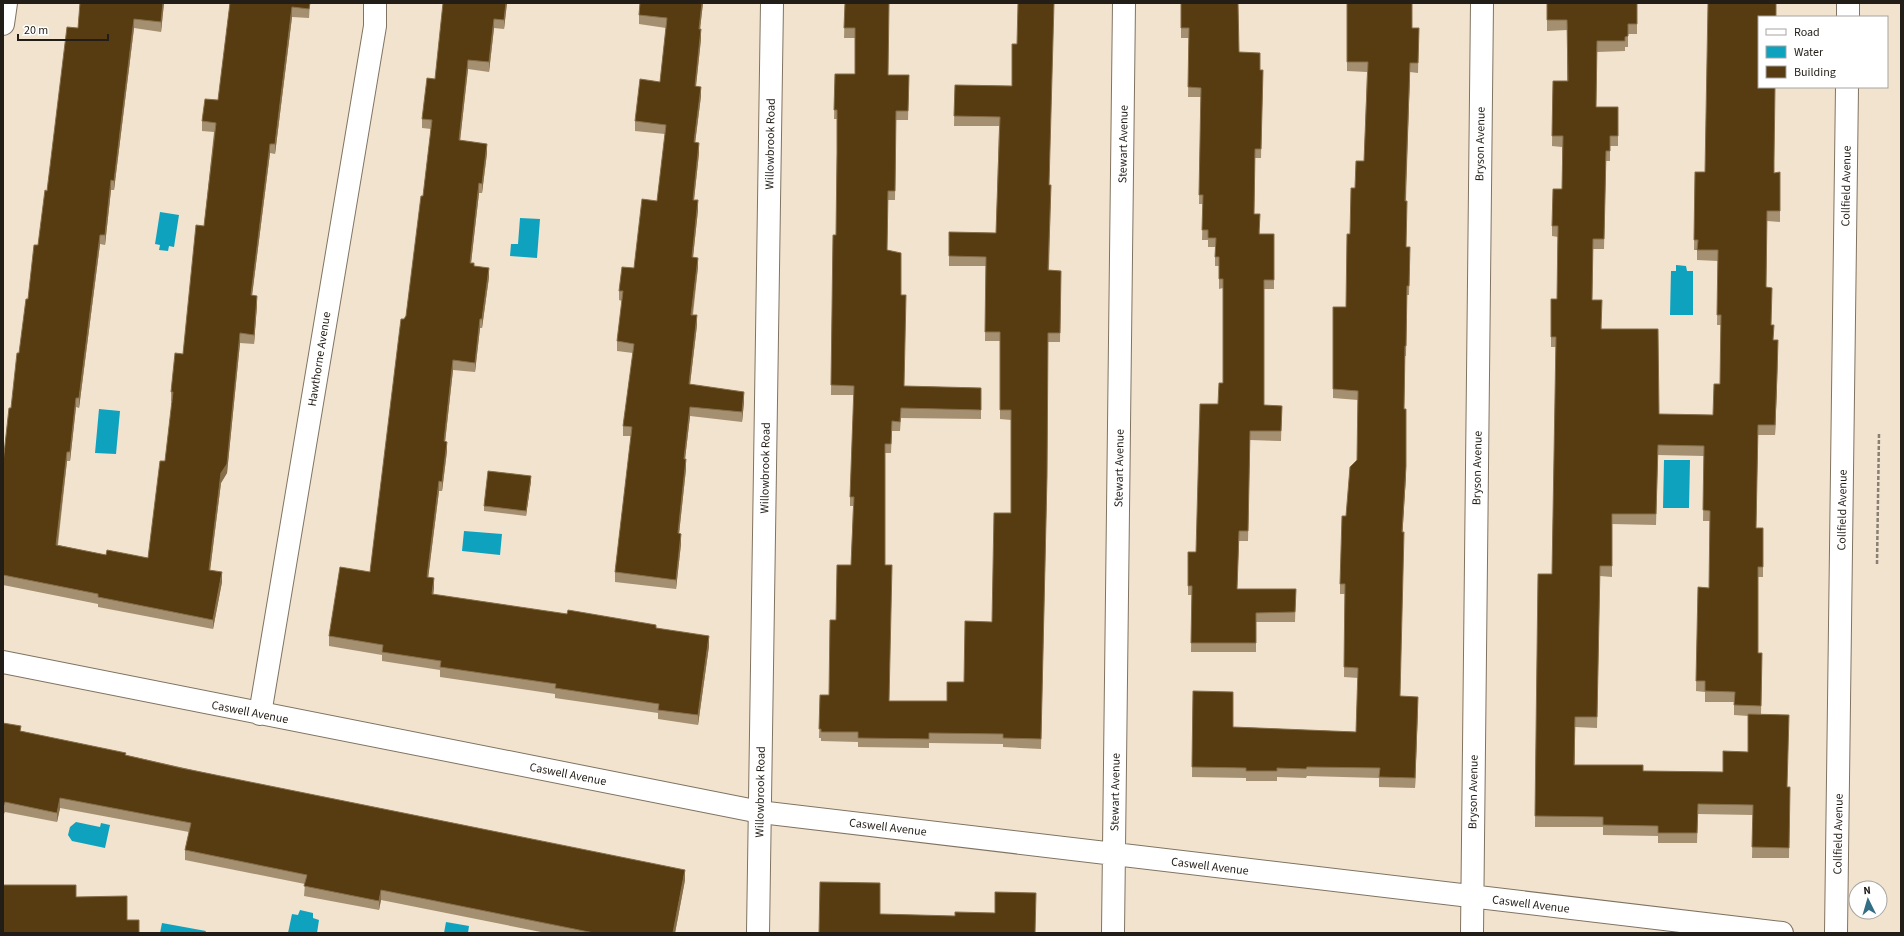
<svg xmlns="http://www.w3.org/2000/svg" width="1904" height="936" viewBox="0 0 1904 936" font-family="'Source Sans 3',sans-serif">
<rect width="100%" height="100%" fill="#f2e3cf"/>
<!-- water -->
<path fill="#0fa2be" d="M 160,212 L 179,215 L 174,247 L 169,246 L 168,251 L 159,250 L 160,245 L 155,244 Z
M 520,218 L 540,219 L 537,258 L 510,256 L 511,244 L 518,244 Z
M 1676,265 L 1686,266 L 1687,271 L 1693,271 L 1693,315 L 1670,315 L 1671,271 L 1676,271 Z
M 99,409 L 120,411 L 116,454 L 95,453 Z
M 1664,460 L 1690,460 L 1689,508 L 1663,508 Z
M 464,531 L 502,534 L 500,555 L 462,551 Z
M 76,822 L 100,827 L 101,823 L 110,825 L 105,848 L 72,841 L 68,835 L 70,827 Z
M 300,910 L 313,913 L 313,918 L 319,920 L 317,933 L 288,933 L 292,914 L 298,915 Z
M 446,922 L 469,926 L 468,933 L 444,933 Z
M 162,923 L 206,931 L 205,933 L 160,933 Z"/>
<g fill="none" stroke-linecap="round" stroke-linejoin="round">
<defs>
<path id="street" d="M 1848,17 L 1848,3
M 3,24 L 6,3
M 3,662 L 760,812 L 1782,933
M 260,714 L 375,26 L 375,3
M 1113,933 L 1124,3
M 1472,933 L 1482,3
M 1836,933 L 1847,87"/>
<path id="secondary" d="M 758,933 L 772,3"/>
</defs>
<!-- street casing -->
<use href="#street" stroke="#807361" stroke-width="24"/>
<!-- secondary casing -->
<use href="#secondary" stroke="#807361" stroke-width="24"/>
<!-- path -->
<path stroke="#897f72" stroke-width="2.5" stroke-dasharray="4 2" stroke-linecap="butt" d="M 1877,564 L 1879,433"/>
<!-- street -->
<use href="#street" stroke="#fff" stroke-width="22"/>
<!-- secondary -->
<use href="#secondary" stroke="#fff" stroke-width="22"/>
</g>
<!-- wall -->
<path fill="#a49070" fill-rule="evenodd" d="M 80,3 L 164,3 L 161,32 L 134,28 L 114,190 L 111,190 L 105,245 L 100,244 L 79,408 L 76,407 L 70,461 L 67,461 L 58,545 L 106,555 L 148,558 L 165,461 L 172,401 L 171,401 L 171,392 L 183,354 L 204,226 L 214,132 L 202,131 L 202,121 L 218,100 L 230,3 L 310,3 L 309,18 L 292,17 L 275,154 L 270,153 L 252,295 L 257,305 L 254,344 L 240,343 L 227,473 L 221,483 L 210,570 L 222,582 L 213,629 L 98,607 L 98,604 L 3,585 L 3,463 L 28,299 L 38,245 L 47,191 L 78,28 Z
M 507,3 L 504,29 L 494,28 L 489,72 L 468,69 L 460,140 L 487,153 L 482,193 L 479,193 L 471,263 L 474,266 L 489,277 L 482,328 L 480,328 L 475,372 L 453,370 L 445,442 L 447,451 L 442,491 L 439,491 L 428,577 L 434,588 L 433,595 L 656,628 L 709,646 L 698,725 L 658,719 L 658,713 L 555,698 L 555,694 L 440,677 L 440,670 L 382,661 L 382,655 L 329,646 L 329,636 L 370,572 L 404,319 L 406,316 L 423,196 L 431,129 L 422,128 L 422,119 L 435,79 Z
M 640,3 L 703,3 L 700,29 L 701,39 L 696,86 L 701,96 L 695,142 L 699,153 L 694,200 L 698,210 L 693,257 L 698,267 L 693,315 L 697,325 L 690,384 L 744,402 L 742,422 L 690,416 L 685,459 L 686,469 L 679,534 L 681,544 L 676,589 L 615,582 L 615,572 L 631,436 L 623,436 L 623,426 L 633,353 L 617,351 L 617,341 L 622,301 L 619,300 L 619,291 L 634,268 L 657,201 L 665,134 L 635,131 L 635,121 L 660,82 L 666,28 L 639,24 L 639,15 Z
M 845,3 L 888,75 L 909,75 L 908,120 L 896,120 L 895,200 L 888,200 L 887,250 L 901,295 L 904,386 L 981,388 L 981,419 L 901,418 L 900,431 L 892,431 L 891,453 L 885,453 L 885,565 L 889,701 L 947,701 L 964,682 L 992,622 L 1011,513 L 1011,420 L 1000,419 L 1000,341 L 985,341 L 986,266 L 949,266 L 949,232 L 996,233 L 999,126 L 954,126 L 955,85 L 1012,86 L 1049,185 L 1051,195 L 1049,270 L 1061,271 L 1060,342 L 1048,342 L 1047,486 L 1041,749 L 1003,747 L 1003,744 L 929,743 L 929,748 L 858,747 L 858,742 L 821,741 L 821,738 L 819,738 L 820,695 L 829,695 L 836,620 L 851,565 L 853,506 L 850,506 L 850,497 L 854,395 L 831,395 L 833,235 L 836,235 L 837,155 L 837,119 L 834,119 L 835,74 L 855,74 L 855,38 L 844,38 Z
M 1181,3 L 1260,70 L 1263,70 L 1261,158 L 1255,158 L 1254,214 L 1260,234 L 1274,234 L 1274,289 L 1264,289 L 1264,405 L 1282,406 L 1281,441 L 1250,440 L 1248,541 L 1239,541 L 1237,589 L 1296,589 L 1295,622 L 1256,622 L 1256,652 L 1191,652 L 1192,595 L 1188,595 L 1188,552 L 1196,552 L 1218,404 L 1223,383 L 1223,288 L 1219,289 L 1219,266 L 1215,266 L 1215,247 L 1208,247 L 1208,240 L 1202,240 L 1203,204 L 1199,204 L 1201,97 L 1188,97 L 1189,38 L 1181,38 Z
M 1347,3 L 1412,28 L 1419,28 L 1418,73 L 1410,72 L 1406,201 L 1406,247 L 1410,257 L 1409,295 L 1407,295 L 1406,356 L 1405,356 L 1404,409 L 1406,476 L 1402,532 L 1400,696 L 1418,706 L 1415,788 L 1379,787 L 1379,778 L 1307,776 L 1306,778 L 1277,777 L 1277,781 L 1246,781 L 1246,778 L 1192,777 L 1193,691 L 1233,727 L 1356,732 L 1358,678 L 1344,677 L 1345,594 L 1340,594 L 1340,584 L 1346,516 L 1357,460 L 1358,400 L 1333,398 L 1333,307 L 1346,307 L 1350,234 L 1355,188 L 1364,161 L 1367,72 L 1347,71 Z
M 1547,3 L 1637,3 L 1637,34 L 1628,34 L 1628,47 L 1625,47 L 1625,51 L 1597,52 L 1596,107 L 1618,107 L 1618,146 L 1610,146 L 1610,161 L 1606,161 L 1604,249 L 1593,249 L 1592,300 L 1602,329 L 1659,414 L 1713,415 L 1720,384 L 1721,325 L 1717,325 L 1718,261 L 1697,260 L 1697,250 L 1694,250 L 1695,172 L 1705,172 L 1774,164 L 1774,173 L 1780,183 L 1780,222 L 1767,221 L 1766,287 L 1773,340 L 1777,384 L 1775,435 L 1758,435 L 1756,528 L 1763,528 L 1763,577 L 1758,577 L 1758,653 L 1762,653 L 1761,715 L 1787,787 L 1790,787 L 1789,858 L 1752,858 L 1753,815 L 1698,814 L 1697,843 L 1658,843 L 1658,836 L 1603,835 L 1603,827 L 1535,827 L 1538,574 L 1552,574 L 1556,347 L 1551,347 L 1551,299 L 1557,299 L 1558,237 L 1552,236 L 1552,226 L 1562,189 L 1562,147 L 1552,146 L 1553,81 L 1567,81 L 1567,30 L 1547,31 ZM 1658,455 L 1704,456 L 1703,521 L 1710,521 L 1709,588 L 1698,587 L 1696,691 L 1705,692 L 1705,702 L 1734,702 L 1734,715 L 1748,716 L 1748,752 L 1723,772 L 1643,771 L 1575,765 L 1575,727 L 1597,728 L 1600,576 L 1612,577 L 1612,524 L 1656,525 Z
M 531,481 L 526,516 L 484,511 L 484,506 Z
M 3,723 L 21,731 L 126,755 L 685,880 L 675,933 L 546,933 L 381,900 L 379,910 L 304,896 L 305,884 L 185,860 L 185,850 L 189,832 L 60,808 L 57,822 L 5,812 L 4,814 L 3,814 Z"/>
<!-- shaded-wall -->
<path fill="#866e4a" d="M 163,3 L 164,3 L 161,32 L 161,22 Z
M 506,3 L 507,3 L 504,29 L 504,20 Z
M 702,3 L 703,3 L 699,38 L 699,29 Z
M 292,7 L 292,17 L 275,154 L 275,144 Z
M 134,19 L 134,28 L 114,190 L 114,181 Z
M 494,19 L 494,28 L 489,72 L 489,62 Z
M 701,29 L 701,39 L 695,95 L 695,86 Z
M 468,60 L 468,69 L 459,150 L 459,140 Z
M 1410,63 L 1410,72 L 1405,210 L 1405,201 Z
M 701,87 L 701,96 L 694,152 L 694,142 Z
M 699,143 L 699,153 L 693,209 L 693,200 Z
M 270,144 L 270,153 L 251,304 L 251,295 Z
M 487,144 L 487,153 L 482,193 L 482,184 Z
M 111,180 L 111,190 L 105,245 L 105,235 Z
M 479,183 L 479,193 L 470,272 L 470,263 Z
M 698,200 L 698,210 L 692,267 L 692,257 Z
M 100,235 L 100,244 L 79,408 L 79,398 Z
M 698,258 L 698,267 L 691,324 L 691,315 Z
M 489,268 L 489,277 L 482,328 L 482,319 Z
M 257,296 L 257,305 L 254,344 L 254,335 Z
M 697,315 L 697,325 L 689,393 L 689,384 Z
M 480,319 L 480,328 L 475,372 L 475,363 Z
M 240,333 L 240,343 L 227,473 L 221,483 L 209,579 L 209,570 L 221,473 Z
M 1778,340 L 1777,384 L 1775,435 L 1775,425 Z
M 453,360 L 453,370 L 444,451 L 444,441 Z
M 744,392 L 744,402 L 742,422 L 742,412 Z
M 76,398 L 76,407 L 70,461 L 70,452 Z
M 690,407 L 690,416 L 684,468 L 684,459 Z
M 1406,419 L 1406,476 L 1402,541 L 1402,532 Z
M 447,442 L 447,451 L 442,491 L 442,482 Z
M 67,452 L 67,461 L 56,555 L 56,545 Z
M 686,459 L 686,469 L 678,543 L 678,533 Z
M 531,476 L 531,481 L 526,516 L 526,511 Z
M 439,481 L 439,491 L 427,587 L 427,577 Z
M 681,534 L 681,544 L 676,589 L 676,580 Z
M 222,572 L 222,582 L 213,629 L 213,620 Z
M 434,578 L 434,588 L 432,604 L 432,594 Z
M 709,636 L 709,646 L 698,725 L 698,715 Z
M 1418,697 L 1418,706 L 1415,788 L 1415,778 Z
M 60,798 L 60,808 L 57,822 L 57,813 Z
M 685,870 L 685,880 L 675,933 L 673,933 Z
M 381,890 L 381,900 L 379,910 L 379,901 Z"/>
<!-- building -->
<path fill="#573c11" stroke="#866e4a" d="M 80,3 L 163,3 L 161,22 L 134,19 L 114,181 L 111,180 L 105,235 L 100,235 L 79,398 L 76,398 L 70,452 L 67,452 L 56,545 L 106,555 L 107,550 L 148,558 L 160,461 L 165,461 L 173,392 L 171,392 L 175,353 L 183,354 L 196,225 L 204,226 L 216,123 L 202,121 L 205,99 L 218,100 L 230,3 L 310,3 L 309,9 L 292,7 L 275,144 L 270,144 L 251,295 L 257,296 L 254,335 L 240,333 L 227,464 L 221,473 L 209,570 L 222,572 L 213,620 L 98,597 L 98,594 L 3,575 L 3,463 L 9,408 L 11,408 L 17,353 L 19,353 L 26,299 L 28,299 L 34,245 L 38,245 L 45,190 L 47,191 L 67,27 L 78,28 Z
M 443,3 L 506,3 L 504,20 L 494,19 L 489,62 L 468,60 L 459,140 L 487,144 L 482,184 L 479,183 L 470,263 L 474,263 L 474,266 L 489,268 L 482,319 L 480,319 L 475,363 L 453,360 L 444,441 L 447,442 L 442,482 L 439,481 L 427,577 L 434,578 L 432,594 L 567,614 L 568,610 L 656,625 L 656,628 L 709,636 L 698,715 L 658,710 L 659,704 L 555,688 L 556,684 L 440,667 L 441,661 L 382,652 L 383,645 L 329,636 L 340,567 L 370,572 L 399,335 L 401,319 L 404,319 L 406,316 L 421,196 L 423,196 L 432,120 L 422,119 L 427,78 L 435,79 Z
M 640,3 L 702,3 L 699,29 L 701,29 L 695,86 L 701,87 L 694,142 L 699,143 L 693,200 L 698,200 L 692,257 L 698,258 L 691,315 L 697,315 L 689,384 L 744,392 L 742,412 L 690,407 L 684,459 L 686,459 L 678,533 L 681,534 L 676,580 L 615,572 L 632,427 L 623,426 L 634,344 L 617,341 L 623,291 L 619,291 L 622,267 L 634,268 L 642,199 L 657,201 L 666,125 L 635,121 L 640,79 L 660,82 L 667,18 L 639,15 Z
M 845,3 L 889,3 L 888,75 L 909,75 L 908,111 L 896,111 L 895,191 L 888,191 L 887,250 L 901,253 L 901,295 L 906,295 L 904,386 L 981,388 L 981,410 L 901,408 L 900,422 L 892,421 L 891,444 L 885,444 L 885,565 L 892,565 L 889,701 L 947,701 L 947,682 L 964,682 L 965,621 L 992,622 L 994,513 L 1011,513 L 1011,410 L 1000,410 L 1000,332 L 985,332 L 986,257 L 949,256 L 949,232 L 996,233 L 1000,117 L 954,116 L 955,85 L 1012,86 L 1012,44 L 1017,44 L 1018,3 L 1054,3 L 1049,185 L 1051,185 L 1048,270 L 1061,271 L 1060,333 L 1048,333 L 1047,476 L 1041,739 L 1003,738 L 1003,734 L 929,733 L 929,739 L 858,738 L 858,732 L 821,732 L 821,729 L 819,729 L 820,695 L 829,695 L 830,620 L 836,620 L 837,565 L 851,565 L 854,497 L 850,497 L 854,386 L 831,385 L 833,235 L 836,235 L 837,153 L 837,110 L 834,110 L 835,74 L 855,74 L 855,28 L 844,28 Z
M 1181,3 L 1238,3 L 1239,52 L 1260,53 L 1260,70 L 1263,70 L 1261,149 L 1255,149 L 1254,214 L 1260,214 L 1259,234 L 1274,234 L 1274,280 L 1264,280 L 1264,405 L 1282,406 L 1281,431 L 1250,431 L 1248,531 L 1239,531 L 1237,589 L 1296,589 L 1295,612 L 1256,613 L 1256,643 L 1191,643 L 1192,586 L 1188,586 L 1188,552 L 1196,552 L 1200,404 L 1218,404 L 1219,383 L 1223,383 L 1223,279 L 1219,279 L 1219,257 L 1215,257 L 1216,238 L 1208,238 L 1208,230 L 1202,230 L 1203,195 L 1199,195 L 1201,88 L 1188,87 L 1189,28 L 1181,28 Z
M 1347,3 L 1412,3 L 1412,28 L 1419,28 L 1418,63 L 1410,63 L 1405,201 L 1407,201 L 1406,247 L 1410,247 L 1409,286 L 1407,286 L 1406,346 L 1405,346 L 1404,409 L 1406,409 L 1406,466 L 1402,532 L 1404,532 L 1400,696 L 1418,697 L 1415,778 L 1379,777 L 1380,768 L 1307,767 L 1306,769 L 1277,768 L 1277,771 L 1246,771 L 1246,768 L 1192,767 L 1193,691 L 1233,692 L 1233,727 L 1356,732 L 1358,668 L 1344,667 L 1345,584 L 1340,584 L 1342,516 L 1346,516 L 1350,467 L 1357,460 L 1358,391 L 1333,389 L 1333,307 L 1346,307 L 1347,234 L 1350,234 L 1351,188 L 1355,188 L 1356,161 L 1364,161 L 1368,62 L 1347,62 Z
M 1547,3 L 1637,3 L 1637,24 L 1628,24 L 1628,36 L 1625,37 L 1625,41 L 1597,41 L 1596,107 L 1618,107 L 1618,136 L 1610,136 L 1610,151 L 1606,151 L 1604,239 L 1593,239 L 1592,300 L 1602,300 L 1601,329 L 1658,329 L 1659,414 L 1713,415 L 1714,384 L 1720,384 L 1721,315 L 1717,315 L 1718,250 L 1697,250 L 1698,240 L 1694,240 L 1695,172 L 1705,172 L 1708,3 L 1776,3 L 1776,17 L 1759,17 L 1759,87 L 1775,87 L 1774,161 L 1774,173 L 1780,172 L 1780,211 L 1767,211 L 1766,287 L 1772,288 L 1771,325 L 1774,325 L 1773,340 L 1778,340 L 1777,374 L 1775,425 L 1758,425 L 1756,528 L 1763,528 L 1763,567 L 1758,567 L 1758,653 L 1762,653 L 1761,706 L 1734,705 L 1735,692 L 1705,691 L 1705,681 L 1696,681 L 1698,587 L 1709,588 L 1710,511 L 1703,510 L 1704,446 L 1658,445 L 1656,514 L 1612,514 L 1612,566 L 1600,566 L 1597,717 L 1575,717 L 1574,765 L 1643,765 L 1643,771 L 1723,772 L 1723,751 L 1748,752 L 1748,714 L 1789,715 L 1787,787 L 1790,787 L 1789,848 L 1752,847 L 1753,805 L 1698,804 L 1697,833 L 1658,833 L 1658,826 L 1603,825 L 1603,817 L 1535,816 L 1538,574 L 1552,574 L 1556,337 L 1551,337 L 1551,299 L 1557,299 L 1558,226 L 1552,226 L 1553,189 L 1562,189 L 1563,136 L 1552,136 L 1553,81 L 1568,81 L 1567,20 L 1547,20 Z
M 488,471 L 531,476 L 526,511 L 484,506 Z
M 3,723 L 21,726 L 20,731 L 126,753 L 125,755 L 181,768 L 685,870 L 673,933 L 594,933 L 381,890 L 379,901 L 304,886 L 307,875 L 185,850 L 191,823 L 60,798 L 57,813 L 5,802 L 4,805 L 3,804 Z
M 820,882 L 880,883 L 880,914 L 955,916 L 955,912 L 995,913 L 995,892 L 1036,893 L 1035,933 L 819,933 Z
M 3,885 L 76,885 L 76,897 L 127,896 L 127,920 L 139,920 L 139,933 L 3,933 Z"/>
<g text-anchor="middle" stroke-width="4" stroke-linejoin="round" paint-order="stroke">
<!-- street labels -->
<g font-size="12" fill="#221d16" stroke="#fff">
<text transform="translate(770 144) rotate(-89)" y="4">Willowbrook Road</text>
<text transform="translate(1123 144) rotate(-89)" y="4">Stewart Avenue</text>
<text transform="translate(1480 144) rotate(-89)" y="4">Bryson Avenue</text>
<text transform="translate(1846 186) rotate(-89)" y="4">Collfield Avenue</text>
<text transform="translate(319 359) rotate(-81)" y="4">Hawthorne Avenue</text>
<text transform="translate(765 468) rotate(-89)" y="4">Willowbrook Road</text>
<text transform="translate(1119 468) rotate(-89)" y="4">Stewart Avenue</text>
<text transform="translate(1477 468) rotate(-89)" y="4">Bryson Avenue</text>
<text transform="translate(1842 510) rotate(-89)" y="4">Collfield Avenue</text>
<text transform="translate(250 712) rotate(11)" y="4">Caswell Avenue</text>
<text transform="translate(568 774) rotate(11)" y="4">Caswell Avenue</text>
<text transform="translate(760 792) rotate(-89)" y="4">Willowbrook Road</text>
<text transform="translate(1115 792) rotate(-89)" y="4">Stewart Avenue</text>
<text transform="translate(1473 792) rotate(-89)" y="4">Bryson Avenue</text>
<text transform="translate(888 827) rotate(7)" y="4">Caswell Avenue</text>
<text transform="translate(1838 834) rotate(-89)" y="4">Collfield Avenue</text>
<text transform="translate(1210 866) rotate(7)" y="4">Caswell Avenue</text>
<text transform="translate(1531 904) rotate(7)" y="4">Caswell Avenue</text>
</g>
</g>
<!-- border -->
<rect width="1904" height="936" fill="none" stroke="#221d16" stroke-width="8"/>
<!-- legend -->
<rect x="1758" y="16" width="130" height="72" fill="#ffffff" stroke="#a7a5a2"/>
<rect x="1766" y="29" width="20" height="6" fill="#ffffff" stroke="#a7a5a2"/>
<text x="1794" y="36" font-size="12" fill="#221d16">Road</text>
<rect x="1766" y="46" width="20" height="12" fill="#0fa2be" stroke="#a7a5a2"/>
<text x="1794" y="56" font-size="12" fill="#221d16">Water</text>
<rect x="1766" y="66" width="20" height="12" fill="#573c11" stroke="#a7a5a2"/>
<text x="1794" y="76" font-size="12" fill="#221d16">Building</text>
<!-- north arrow -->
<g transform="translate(1868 900) rotate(355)"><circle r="19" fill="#ffffff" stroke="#a7a5a2"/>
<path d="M0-3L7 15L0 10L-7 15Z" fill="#326e86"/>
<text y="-6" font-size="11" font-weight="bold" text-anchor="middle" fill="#221d16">N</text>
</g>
<!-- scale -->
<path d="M18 34v6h90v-6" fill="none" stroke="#221d16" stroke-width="2"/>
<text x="24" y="34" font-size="12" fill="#221d16" stroke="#ffffff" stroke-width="3" paint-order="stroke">20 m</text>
</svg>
